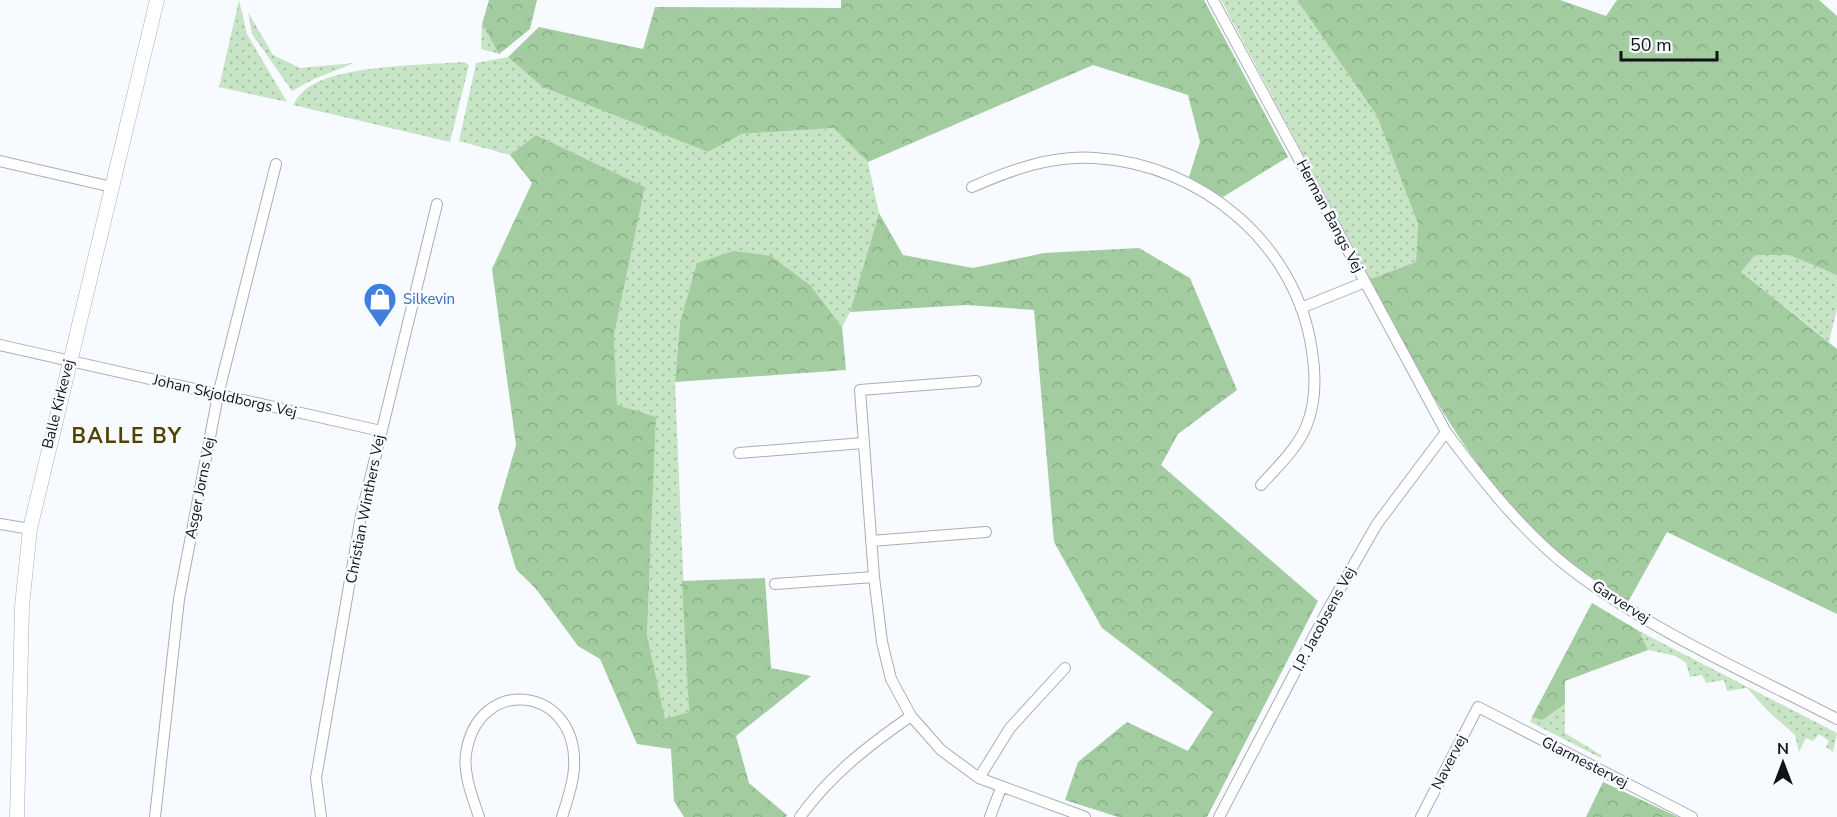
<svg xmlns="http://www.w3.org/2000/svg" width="1837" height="817" viewBox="0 0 1837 817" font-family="'Nunito Sans',sans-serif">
<defs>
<pattern id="grass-dots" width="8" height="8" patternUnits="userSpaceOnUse" patternTransform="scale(1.5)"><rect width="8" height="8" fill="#c7e4c5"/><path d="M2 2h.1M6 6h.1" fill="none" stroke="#aac3a8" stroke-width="1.8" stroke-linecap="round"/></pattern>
<pattern id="forest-crowns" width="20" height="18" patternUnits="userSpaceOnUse" patternTransform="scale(1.5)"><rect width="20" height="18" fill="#a3cca0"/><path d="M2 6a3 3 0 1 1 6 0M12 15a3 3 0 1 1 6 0" fill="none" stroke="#8bae89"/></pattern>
</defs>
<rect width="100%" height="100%" fill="#f7faff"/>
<!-- grass -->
<path fill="url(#grass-dots)" d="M 239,0 L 247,34 L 287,102 L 219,87 Z
M 1221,0 L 1297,0 L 1377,116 L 1418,224 L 1416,262 L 1370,279 Z
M 248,12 L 273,55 L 300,68 L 354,63 L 314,79 L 292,91 L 252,34 Z
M 482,24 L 499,54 L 481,49 Z
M 508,57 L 544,87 L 708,152 L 742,134 L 835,128 L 868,162 L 879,213 L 850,312 L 842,327 L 811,286 L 680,323 L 675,382 L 689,713 L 665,720 L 647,635 L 656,417 L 617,406 L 614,335 L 645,187 L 536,135 L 510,155 L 459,141 L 476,63 Z
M 464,62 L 469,65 L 450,142 L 293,105 C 298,96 303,90 312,85 C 345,65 424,65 464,62 Z
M 1755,255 L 1789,255 L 1837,275 L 1837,309 L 1829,342 L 1741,272 Z
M 1639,631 L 1837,733 L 1833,752 L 1826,747 L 1829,741 L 1819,734 L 1813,741 L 1806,738 L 1799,752 L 1795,735 L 1769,712 L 1747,688 L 1727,691 L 1724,680 L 1706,683 L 1702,675 L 1690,677 L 1686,663 L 1676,656 L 1648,650 Z
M 1565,704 L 1565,733 L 1601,755 L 1601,758 L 1530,722 L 1532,717 L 1542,719 Z"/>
<!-- forest -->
<path fill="url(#forest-crowns)" d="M 489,0 L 537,0 L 530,29 L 499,54 L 482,24 Z
M 841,0 L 1204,0 L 1288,157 L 1223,197 L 1189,177 L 1200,142 L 1188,95 L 1093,65 L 868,162 L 834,128 L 742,134 L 708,152 L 543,87 L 508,57 L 539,27 L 643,49 L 655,7 L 841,8 Z
M 1297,0 L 1560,0 L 1606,16 L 1617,0 L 1819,0 L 1837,16 L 1837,275 L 1789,255 L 1755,255 L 1741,272 L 1837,349 L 1837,614 L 1667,532 L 1628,602 C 1600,583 1570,564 1544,540 C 1466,466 1419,373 1370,279 L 1416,262 L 1418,224 L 1377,116 Z
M 536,135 L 645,187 L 614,335 L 617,405 L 656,417 L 647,635 L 665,719 L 689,712 L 682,581 L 765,578 L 771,668 L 811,676 L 736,736 L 749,783 L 787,815 L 786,817 L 684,817 L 674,801 L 671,749 L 637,744 L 600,659 L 578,646 L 536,589 L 516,569 L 498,508 L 516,445 L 492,269 L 532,183 L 510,155 Z
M 879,213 L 903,255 L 973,268 L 1044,253 L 1139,248 L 1190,278 L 1237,390 L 1178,434 L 1161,465 L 1318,601 L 1207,817 L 1118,817 L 1065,800 L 1078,762 L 1127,722 L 1188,751 L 1213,712 L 1102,628 L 1054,542 L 1034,310 L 967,305 L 850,312 Z
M 734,251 L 771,256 L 811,286 L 842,327 L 846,370 L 675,382 L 680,323 L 697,263 Z
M 1592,603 L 1639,631 L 1648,650 L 1565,681 L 1565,704 L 1542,720 L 1532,717 Z
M 1603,782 L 1678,817 L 1586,817 Z"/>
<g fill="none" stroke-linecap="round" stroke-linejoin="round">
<defs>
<path id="street" d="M 1213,0 L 1446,432 C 1482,480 1521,530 1568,567 C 1649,630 1746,672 1837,719
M 0,161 L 112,187
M 972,187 C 1011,170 1051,155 1095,158 C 1201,164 1297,244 1312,351 C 1316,376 1316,403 1306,427 C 1296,450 1277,467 1261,485
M 1301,308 L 1365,282
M 0,345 L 381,431
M 976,381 L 860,390 L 874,577 L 882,642 L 891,679 L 911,716 L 941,750 L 979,778 L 1085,817
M 739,453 L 863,443
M 0,524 L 30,529
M 871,541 L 986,532
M 775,584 L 874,577
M 979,778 L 1010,728 L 1065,668
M 155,817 L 179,599 L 218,395 L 276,164
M 321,817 L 316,778 L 361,516 L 437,204
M 479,817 C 473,798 463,775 466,754 C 477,674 579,685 574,768 C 573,785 567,801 562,817
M 800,817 C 830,775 869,745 911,716
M 990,817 L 1001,788
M 1219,817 L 1326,613 L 1377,524 L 1446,432
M 1421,817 L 1478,707 L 1692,817"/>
<path id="secondary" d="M 17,817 L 22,606 L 30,529 L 157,0"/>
</defs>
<!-- street casing -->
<use href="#street" stroke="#aaaeb3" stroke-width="12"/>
<!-- secondary casing -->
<use href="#secondary" stroke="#aaaeb3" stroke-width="15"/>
<!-- street -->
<use href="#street" stroke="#fff" stroke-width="10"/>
<!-- secondary -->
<use href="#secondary" stroke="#fff" stroke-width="14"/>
</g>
<!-- icons -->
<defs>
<symbol id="shop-pin" viewBox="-11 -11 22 30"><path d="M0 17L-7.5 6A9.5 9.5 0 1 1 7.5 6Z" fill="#3f7fe0" stroke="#f7faff"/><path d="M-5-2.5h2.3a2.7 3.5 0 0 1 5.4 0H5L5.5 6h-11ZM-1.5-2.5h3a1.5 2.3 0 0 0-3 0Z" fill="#fff"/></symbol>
</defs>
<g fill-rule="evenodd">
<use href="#shop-pin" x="361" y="280" width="38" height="52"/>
</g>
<g text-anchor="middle" stroke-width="5" stroke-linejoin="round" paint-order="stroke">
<!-- street labels -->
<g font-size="15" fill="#121315" stroke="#f7faff">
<text transform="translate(1330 216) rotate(62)" y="5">Herman Bangs Vej</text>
<text transform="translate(225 396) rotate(13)" y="5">Johan Skjoldborgs Vej</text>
<text transform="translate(58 404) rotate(-76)" y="5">Balle Kirkevej</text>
<text transform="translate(200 488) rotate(-79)" y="5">Asger Jorns Vej</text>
<text transform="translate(365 509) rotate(-79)" y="5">Christian Winthers Vej</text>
<text transform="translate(1621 602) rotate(33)" y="5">Garvervej</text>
<text transform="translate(1324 619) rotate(-62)" y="5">I.P. Jacobsens Vej</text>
<text transform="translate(1449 762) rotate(-63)" y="5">Navervej</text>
<text transform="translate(1585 762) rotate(27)" y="5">Glarmestervej</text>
</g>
<!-- shop labels -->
<g font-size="15" fill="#366cbe" stroke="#f7faff" text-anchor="start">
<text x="403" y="304">Silkevin</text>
</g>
<!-- district labels -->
<g font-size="21" font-weight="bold" letter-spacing="1.5" fill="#524200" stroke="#f7faff">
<text x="127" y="443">BALLE BY</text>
</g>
</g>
<!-- north arrow -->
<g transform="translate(1783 763)" stroke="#f7faff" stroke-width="4.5" paint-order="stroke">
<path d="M0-4.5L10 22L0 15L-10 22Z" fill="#121315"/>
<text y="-9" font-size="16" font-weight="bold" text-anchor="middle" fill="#121315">N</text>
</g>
<!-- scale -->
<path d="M1621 51v9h96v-9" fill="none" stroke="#121315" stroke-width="3"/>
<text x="1630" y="51" font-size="18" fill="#121315" stroke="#f7faff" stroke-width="4.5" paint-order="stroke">50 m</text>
</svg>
